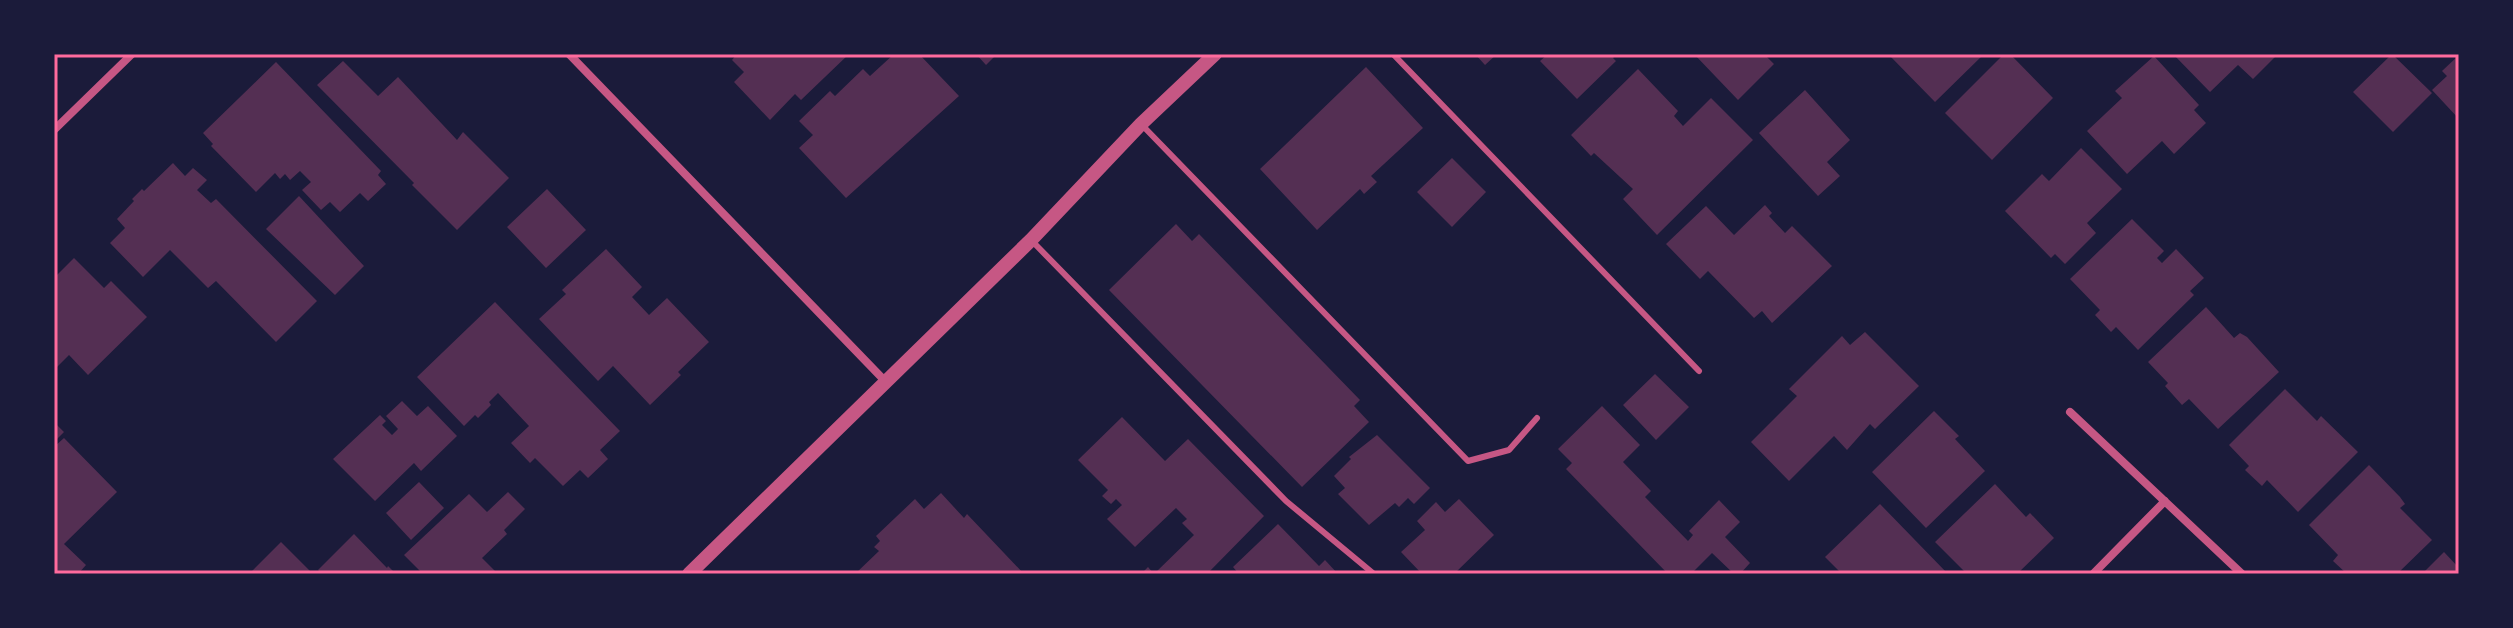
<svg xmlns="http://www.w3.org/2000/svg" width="2513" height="628" viewBox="0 0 2513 628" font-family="'Golos Text',sans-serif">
<rect width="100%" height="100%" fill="#1b1b3a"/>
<!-- building -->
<path fill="#542f53" d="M 737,54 L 849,54 L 801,100 L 795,94 L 770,120 L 734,82 L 744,72 L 732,60 Z
M 894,54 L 919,54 L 959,96 L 846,198 L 799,148 L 813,135 L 799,121 L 830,91 L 835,96 L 863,69 L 870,76 Z
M 976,54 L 997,54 L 986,65 Z
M 1475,54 L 1497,54 L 1485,65 Z
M 1548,54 L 1617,54 L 1613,58 L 1616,61 L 1577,99 L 1540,61 Z
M 1694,54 L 1764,54 L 1774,64 L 1738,100 Z
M 1892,54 L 1984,54 L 1935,102 L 1890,56 Z
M 2004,54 L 2010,54 L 2053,98 L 1992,160 L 1945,113 Z
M 2173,54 L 2278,54 L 2253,79 L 2238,65 L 2210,92 Z
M 2392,54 L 2432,93 L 2393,132 L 2353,92 Z
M 2459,55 L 2459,119 L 2432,90 L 2447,76 L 2442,71 Z
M 2154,56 L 2199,105 L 2194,110 L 2206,123 L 2174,154 L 2162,141 L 2127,174 L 2087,131 L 2122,98 L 2115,91 Z
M 343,61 L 378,96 L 398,77 L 457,140 L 463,132 L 509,178 L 457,230 L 412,185 L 414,183 L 317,85 Z
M 276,62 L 381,171 L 378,175 L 386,184 L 368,201 L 360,193 L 340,212 L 330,202 L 321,210 L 302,190 L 311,182 L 300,171 L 290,180 L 285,174 L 280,179 L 275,173 L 256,192 L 211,146 L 213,144 L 203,133 Z
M 1366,67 L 1423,128 L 1371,176 L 1377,182 L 1364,194 L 1360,189 L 1317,230 L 1260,169 Z
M 1638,69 L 1678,111 L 1674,116 L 1683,126 L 1711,98 L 1753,140 L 1657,235 L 1623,199 L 1633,189 L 1594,153 L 1591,156 L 1571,135 Z
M 1805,90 L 1850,140 L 1827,162 L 1840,176 L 1818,196 L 1759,133 Z
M 2081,148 L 2122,189 L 2087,223 L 2096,233 L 2065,264 L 2055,254 L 2051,258 L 2005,211 L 2042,174 L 2049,181 Z
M 1452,158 L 1486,192 L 1452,227 L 1417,192 Z
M 173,163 L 185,176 L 193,168 L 207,180 L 197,190 L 211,203 L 216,199 L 317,301 L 276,342 L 216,281 L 208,288 L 170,250 L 143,277 L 110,243 L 125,228 L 117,219 L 134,201 L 132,199 L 142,189 L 144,191 Z
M 547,189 L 586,230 L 546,268 L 507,227 Z
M 299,196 L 364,266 L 335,295 L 266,229 Z
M 1765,205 L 1772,213 L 1769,216 L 1785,233 L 1792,226 L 1832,266 L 1772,323 L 1762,311 L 1754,318 L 1708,271 L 1700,279 L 1666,244 L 1706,206 L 1734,235 Z
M 2132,219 L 2164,251 L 2157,258 L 2162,263 L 2176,249 L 2204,278 L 2190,291 L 2194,295 L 2138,350 L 2116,327 L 2111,332 L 2095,315 L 2100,310 L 2070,279 Z
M 1176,224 L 1192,241 L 1199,234 L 1360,400 L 1354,406 L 1369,422 L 1302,487 L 1109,290 Z
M 606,249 L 642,287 L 632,297 L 649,315 L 667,298 L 709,342 L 678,372 L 681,375 L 650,405 L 613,366 L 598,381 L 539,319 L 566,294 L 562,290 Z
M 74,258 L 104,288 L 111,281 L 147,317 L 88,375 L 69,355 L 54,370 L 54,275 L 56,276 Z
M 495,302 L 620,431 L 600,450 L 608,459 L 588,478 L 580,470 L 563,486 L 535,458 L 530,463 L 511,443 L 529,426 L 498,393 L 489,402 L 491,405 L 478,418 L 475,415 L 464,426 L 417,377 Z
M 2206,307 L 2234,338 L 2240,333 L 2247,337 L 2279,372 L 2218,429 L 2189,399 L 2182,405 L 2165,386 L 2168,383 L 2148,362 Z
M 1865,332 L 1919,386 L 1875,429 L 1870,424 L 1847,450 L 1834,436 L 1789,481 L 1751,442 L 1797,396 L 1789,389 L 1842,336 L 1850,345 Z
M 1655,374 L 1689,407 L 1656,440 L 1623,405 Z
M 2285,389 L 2317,421 L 2321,416 L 2358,452 L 2298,512 L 2267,480 L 2262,486 L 2245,470 L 2249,466 L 2229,445 Z
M 402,401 L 417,416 L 428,406 L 457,436 L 421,471 L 414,463 L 375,501 L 333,459 L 380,415 L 386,421 L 382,425 L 392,435 L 398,429 L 386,416 Z
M 1602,406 L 1640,445 L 1623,462 L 1651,491 L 1645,497 L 1688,541 L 1693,535 L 1689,531 L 1719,500 L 1740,522 L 1725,537 L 1750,563 L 1740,574 L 1734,574 L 1712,553 L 1691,574 L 1668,574 L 1566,469 L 1572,463 L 1558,449 Z
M 1934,411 L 1959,436 L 1955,439 L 1985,471 L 1926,528 L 1872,472 Z
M 1122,417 L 1165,461 L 1188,439 L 1264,516 L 1207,574 L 1141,574 L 1148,567 L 1154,574 L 1194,535 L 1182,523 L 1187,519 L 1176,508 L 1135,547 L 1107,519 L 1122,505 L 1116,499 L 1111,504 L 1102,496 L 1108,490 L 1078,460 Z
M 54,422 L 64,432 L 54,442 Z
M 1377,435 L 1430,488 L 1414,504 L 1408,498 L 1399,507 L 1395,503 L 1369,525 L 1338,494 L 1345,488 L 1334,476 L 1351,459 L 1349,457 Z
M 64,438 L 117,492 L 64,544 L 86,565 L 78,574 L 54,574 L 54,447 Z
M 2369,465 L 2400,497 L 2405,504 L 2400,508 L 2432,540 L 2397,574 L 2347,574 L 2333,561 L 2338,555 L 2309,525 Z
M 419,482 L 444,508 L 411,540 L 386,513 Z
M 1995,484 L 2026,517 L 2030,513 L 2054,538 L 2017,574 L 1967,574 L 1935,542 Z
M 508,492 L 525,509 L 504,530 L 507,534 L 482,558 L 498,574 L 423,574 L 404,555 L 469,494 L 487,512 Z
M 941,493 L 964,518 L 967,514 L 1024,574 L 855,574 L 879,551 L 874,547 L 880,541 L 876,536 L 915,499 L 924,509 Z
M 1459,499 L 1494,535 L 1454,574 L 1422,574 L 1401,552 L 1425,530 L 1417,521 L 1436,502 L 1445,512 Z
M 1880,504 L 1948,574 L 1842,574 L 1825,557 Z
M 1278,524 L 1319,566 L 1325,560 L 1338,574 L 1239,574 L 1233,567 Z
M 354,534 L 387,568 L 388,566 L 396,574 L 322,574 L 318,570 Z
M 281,542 L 313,574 L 249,574 Z
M 2444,552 L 2459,568 L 2459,574 L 2422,574 Z"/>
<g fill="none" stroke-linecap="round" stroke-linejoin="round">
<!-- service -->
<path stroke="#c65784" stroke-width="6" d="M 1393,54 L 1699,371
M 1141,124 L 1468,461 L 1509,450 L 1537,418
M 1033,242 L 1286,501 L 1374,574"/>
<!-- minor -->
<path stroke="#c65784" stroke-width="8" d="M 569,54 L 885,381
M 54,130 L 132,54
M 2070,412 L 2242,574
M 2093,574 L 2165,501"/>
<!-- tertiary -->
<path stroke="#c65784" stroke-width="14" d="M 689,574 L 1031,240 L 1141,124 L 1215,54"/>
</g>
<!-- border -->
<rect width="2513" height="628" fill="none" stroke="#1b1b3a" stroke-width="112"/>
<rect x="56" y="56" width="2401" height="516" fill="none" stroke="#ff6b9d" stroke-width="3"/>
</svg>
